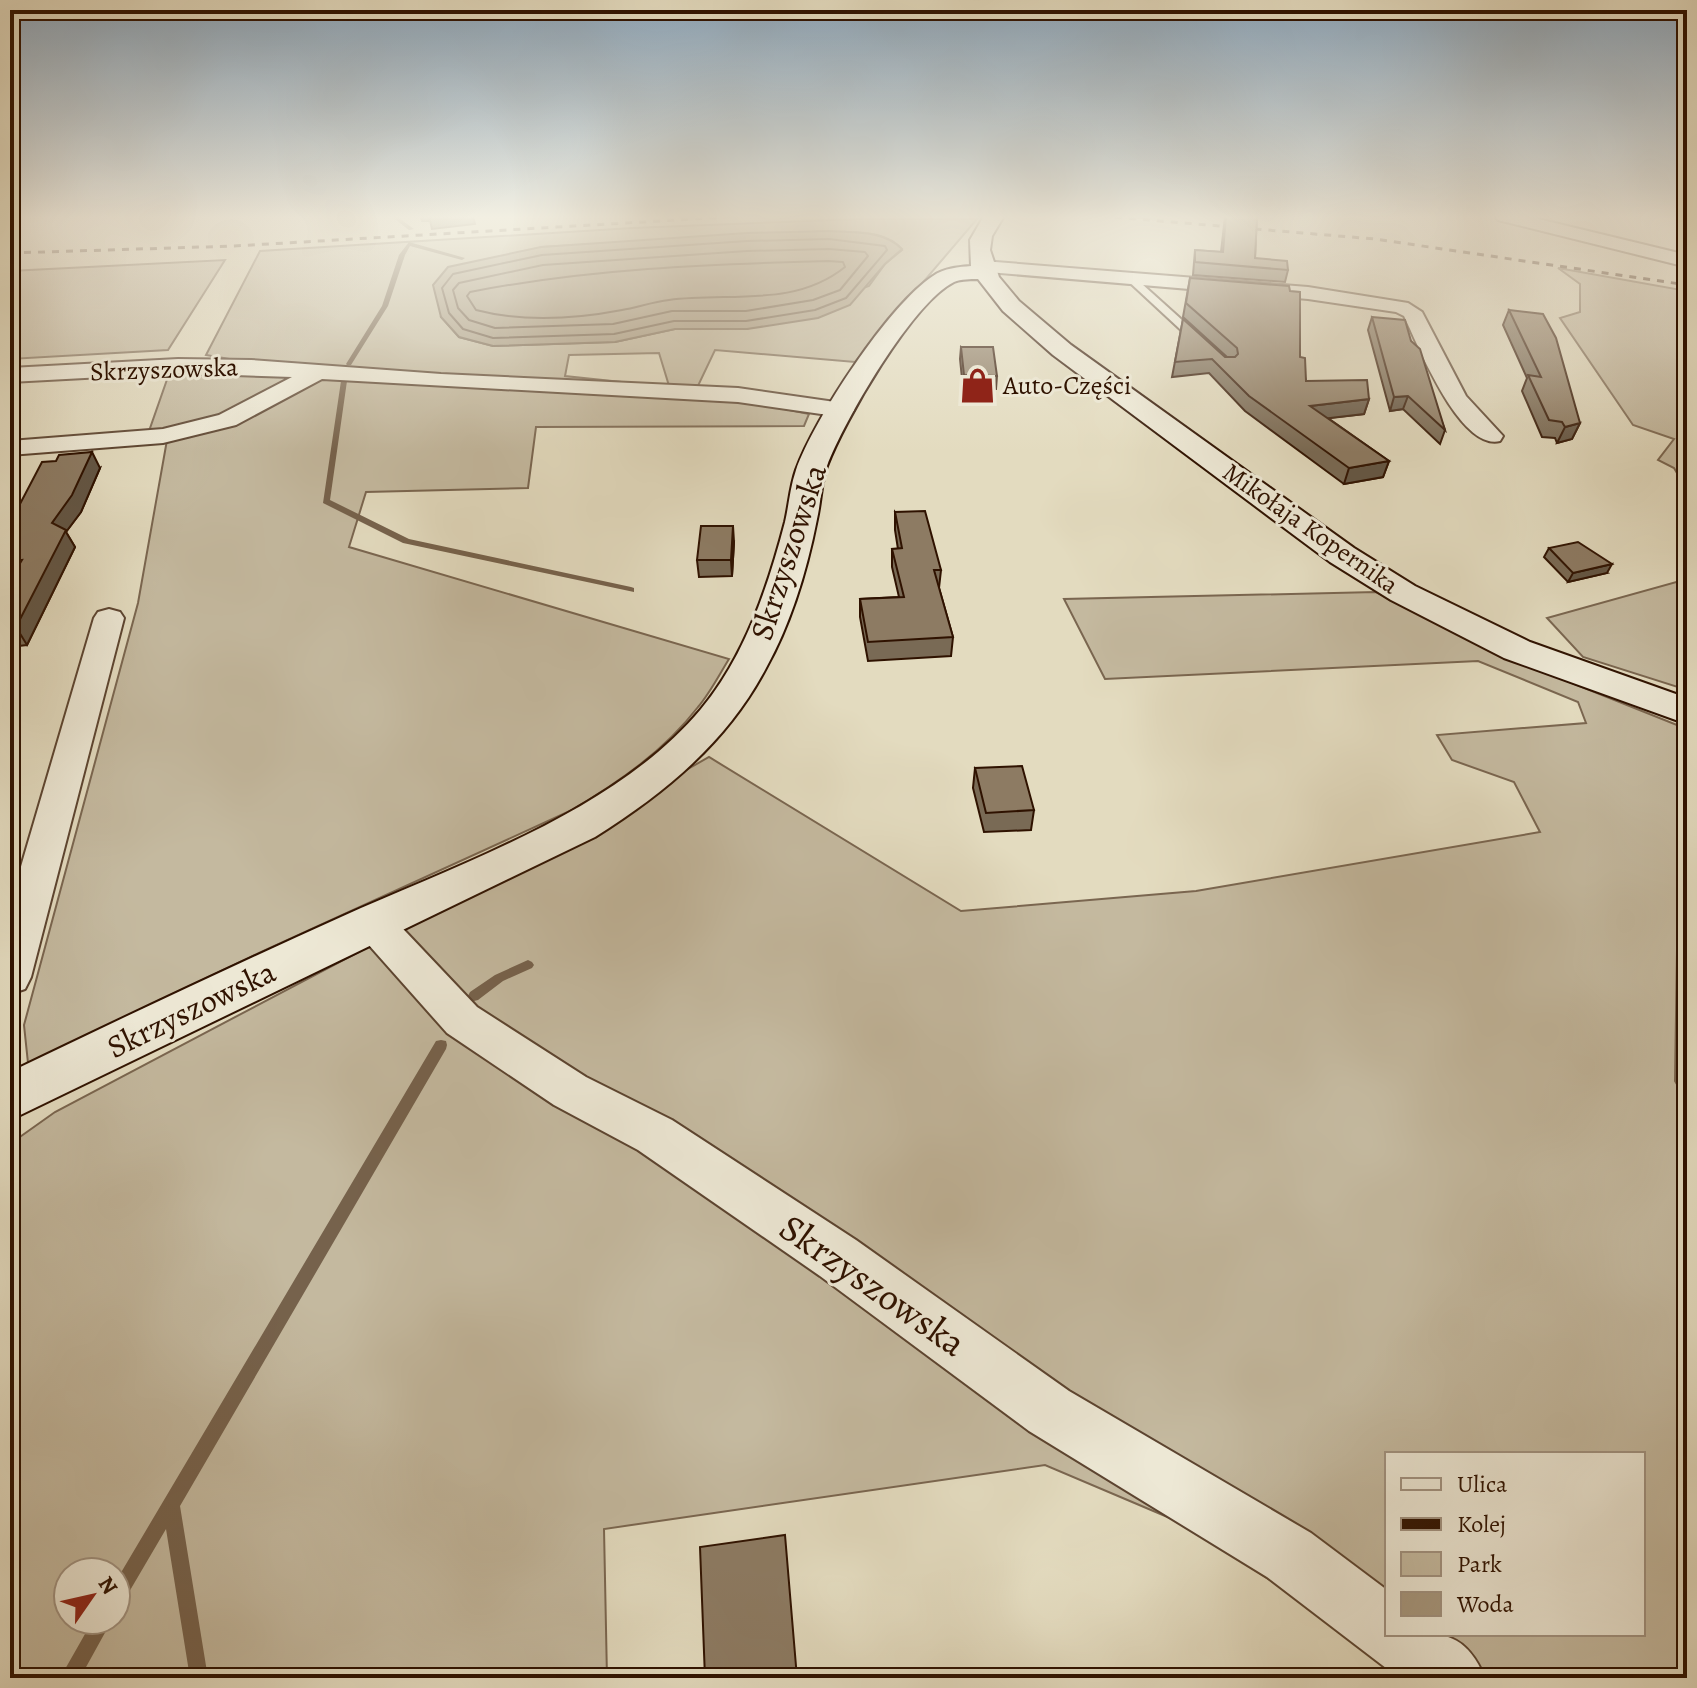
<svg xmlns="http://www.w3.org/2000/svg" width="1697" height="1688" viewBox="0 0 1697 1688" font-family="Alegreya,serif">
<rect width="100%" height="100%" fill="#e3dbbf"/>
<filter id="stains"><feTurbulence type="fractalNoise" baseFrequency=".0025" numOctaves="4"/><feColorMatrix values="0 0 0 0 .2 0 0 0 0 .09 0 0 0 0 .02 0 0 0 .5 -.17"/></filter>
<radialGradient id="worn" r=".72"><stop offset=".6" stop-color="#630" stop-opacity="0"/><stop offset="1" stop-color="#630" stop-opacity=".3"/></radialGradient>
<!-- green -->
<path fill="#c4b99f" stroke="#7a6650" stroke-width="2" fill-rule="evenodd" d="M 858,219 L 977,219 L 855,362 L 715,350 L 696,390 L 670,389 L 659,353 L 569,355 L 565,376 L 621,382 L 622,387 L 253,363 L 206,355 L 260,251 L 632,228 ZM 829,231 C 853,233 886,229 902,250 L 885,264 L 869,286 L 747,329 L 675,329 L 615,342 L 493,346 L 459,337 L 441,317 L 541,247 Z
M 225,260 L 168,350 L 10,359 L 10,271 Z
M 1558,268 L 1687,291 L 1687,490 L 1674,468 L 1658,460 L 1674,439 L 1633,425 L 1560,318 L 1580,312 L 1580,284 Z
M 170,371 L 300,374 L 220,419 L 148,434 Z
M 322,378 L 734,399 L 809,414 L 804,426 L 536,427 L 528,488 L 366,492 L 349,547 L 729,659 C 719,675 710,693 698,707 C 664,751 619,782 572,810 L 259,953 L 28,1063 L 24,1025 L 138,603 L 167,440 Z
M 1687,579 L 1687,690 L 1583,657 L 1547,618 Z
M 1376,592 L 1494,652 L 1687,729 L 1687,818 L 1679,820 L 1675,1081 L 1687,1101 L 1687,1678 L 1420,1678 L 1184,1524 L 1045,1465 L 604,1529 L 607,1678 L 10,1678 L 10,1144 L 55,1112 L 442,908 L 709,757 L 961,911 L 1196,891 L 1540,832 L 1514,782 L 1452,760 L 1437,735 L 1586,723 L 1578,702 L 1478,661 L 1105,679 L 1064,599 ZM 1387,1454 L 1643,1454 L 1643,1634 L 1387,1634 ZM 68,1572 L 116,1572 L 116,1620 L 68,1620 Z"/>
<!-- water -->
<path fill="#a6977e" stroke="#76624c" stroke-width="2" d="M 829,231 C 854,233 884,230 902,249 L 885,264 L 850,305 L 818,318 L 747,329 L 675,329 L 615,342 L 493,346 L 459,337 L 441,317 L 433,285 L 448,267 L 541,247 L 747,233 Z"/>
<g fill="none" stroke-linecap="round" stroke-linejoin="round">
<!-- shore -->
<path stroke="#6a543f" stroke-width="2" d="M 829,239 L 885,246 L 887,250 L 846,298 L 815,310 L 746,321 L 674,321 L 614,334 L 493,338 L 463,329 L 449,313 L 442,288 L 453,274 L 542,255 L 747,241 Z
M 829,249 L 865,252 L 868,256 L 840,290 L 813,300 L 746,311 L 672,311 L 613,324 L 495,328 L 469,320 L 458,308 L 453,290 L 459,283 L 543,265 L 747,251 Z
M 828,261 L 843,262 L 845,267 C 794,308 730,292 669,300 C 653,302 638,307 622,310 C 575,319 522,322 476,310 L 467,296 L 470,292 C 587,269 708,264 828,261 Z"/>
<!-- stream -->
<path fill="#76624c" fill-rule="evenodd" d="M 391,216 L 396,216 L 414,229 L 409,230 Z
M 409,242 L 465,258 L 462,260 L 410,246 L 405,255 L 388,306 L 351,365 L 347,365 L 346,364 L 382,306 L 399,255 Z
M 344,379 L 347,381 L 330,500 L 409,539 L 631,587 L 634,588 L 634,592 L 403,543 L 323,503 L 341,381 Z
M 528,960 L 532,962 L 534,965 L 532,968 L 503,981 L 478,1000 L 474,1001 L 470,1000 L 468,996 L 470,992 L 495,975 Z
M 441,1040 L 446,1041 L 447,1045 L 446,1049 L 180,1506 L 208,1678 L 190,1678 L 166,1529 L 122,1604 L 116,1607 L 116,1581 L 436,1041 Z
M 93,1620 L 112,1620 L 80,1678 L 60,1678 Z"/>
<defs>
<path id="lane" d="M 1126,275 L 1132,275 L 1202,338 L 1202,342 L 1194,342 L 1126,279 Z"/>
<path id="street" d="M 1495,216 L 1526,216 L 1687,255 L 1687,267 L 1498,220 Z
M 983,261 L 1308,287 L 1408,303 L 1422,312 L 1466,396 L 1503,436 L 1500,441 C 1460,451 1418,345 1404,316 L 1396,312 L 1308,299 L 976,271 L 973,267 Z
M 178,359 L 251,360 L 441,374 L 738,388 L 842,403 L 850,405 L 854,410 L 850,415 L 842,417 L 738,402 L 322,379 L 236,425 L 163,443 L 10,455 L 10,441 L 163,429 L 219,415 L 292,377 L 178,373 L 10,382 L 10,368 Z
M 109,609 L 120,612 L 124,618 L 31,977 L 25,989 L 10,994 L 10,904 L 94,618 L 98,612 Z
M 374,909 L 388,913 L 477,1007 L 586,1077 L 672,1120 L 856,1240 L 1069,1391 L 1311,1533 L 1387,1590 L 1387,1634 C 1436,1634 1463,1626 1485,1678 L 1399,1678 L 1267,1577 L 1029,1431 L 820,1276 L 638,1150 L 554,1105 L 447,1033 L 360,935 L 354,924 L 360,913 Z"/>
<path id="secondary" d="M 984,216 L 1004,216 L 992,236 L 990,250 L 999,277 L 1019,301 L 1071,345 L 1354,548 L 1415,586 L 1530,642 L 1687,698 L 1687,724 L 1504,658 L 1391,600 L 1330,562 L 1053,355 L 1003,311 L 978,279 C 970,279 961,279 954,282 C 912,303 844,421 827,466 C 821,483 821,502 817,519 C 807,570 791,623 766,668 C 727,742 665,793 595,837 L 10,1120 L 10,1072 C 120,1019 230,967 341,917 C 461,863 616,811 701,709 C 745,656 768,587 785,522 C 789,505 790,487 796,470 C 814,419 888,306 933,276 C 944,268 959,267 971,266 L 970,240 Z"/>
</defs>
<!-- lane casing -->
<use href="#lane" stroke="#5c4430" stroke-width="4"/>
<!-- street casing -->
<use href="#street" stroke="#5c4430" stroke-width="4"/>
<!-- secondary casing -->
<use href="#secondary" stroke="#2f1200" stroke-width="4"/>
<!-- lane -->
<use href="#lane" fill="#ede8d5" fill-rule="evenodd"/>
<!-- street -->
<use href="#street" fill="#ede8d5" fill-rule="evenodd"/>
<!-- secondary -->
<use href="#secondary" fill="#ede8d5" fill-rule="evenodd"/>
<!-- rail -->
<path stroke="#2f1200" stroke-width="3" stroke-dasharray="7 7" stroke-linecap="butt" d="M 1101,216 L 1375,239 L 1687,285
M 10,253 L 234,246 L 744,216"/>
</g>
<!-- wall -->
<path fill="#796a55" stroke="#2f1200" stroke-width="2" d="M 1225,216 L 1257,216 L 1255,258 L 1288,270 L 1285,282 L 1193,275 L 1195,250 L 1221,252 Z
M 1190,278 L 1300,357 L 1306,381 L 1369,399 L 1364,414 L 1328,418 L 1389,461 L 1383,477 L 1344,484 L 1245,411 L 1209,373 L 1172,377 L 1183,319 L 1225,357 L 1227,357 L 1183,317 Z
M 1509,310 L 1580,423 L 1572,439 L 1557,443 L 1555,438 L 1542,437 L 1522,391 L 1527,378 L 1503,325 Z
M 1372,317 L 1411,341 L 1445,430 L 1440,444 L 1403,409 L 1390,411 L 1368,330 Z
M 961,347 L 997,376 L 996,389 L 963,388 L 960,359 Z
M 100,468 L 81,512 L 66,532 L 75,547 L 27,645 L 10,647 L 10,523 Z
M 895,512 L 941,570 L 939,588 L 953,637 L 951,656 L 868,661 L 860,617 L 860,599 L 899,597 L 892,567 L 892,549 L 898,549 L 895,530 Z
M 734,542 L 732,576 L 699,577 L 697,560 Z
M 1549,548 L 1607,573 L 1568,582 L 1544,557 Z
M 975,768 L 1034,810 L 1031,830 L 984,832 L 973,788 Z"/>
<!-- shaded-wall -->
<path fill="#635645" stroke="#2f1200" stroke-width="2" d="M 421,216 L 429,216 L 430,220 L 422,221 Z
M 429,216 L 473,216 L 475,224 L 432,229 Z
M 1408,396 L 1403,409 L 1390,411 L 1394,397 Z
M 1369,399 L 1364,414 L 1305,421 L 1310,406 Z
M 1580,423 L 1572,439 L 1557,443 L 1565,427 Z
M 92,452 L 100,468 L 81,512 L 66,532 L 75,547 L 27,645 L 16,627 L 52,523 Z
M 1389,461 L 1383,477 L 1344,484 L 1349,468 Z
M 733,526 L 734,542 L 732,576 L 731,560 Z
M 22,560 L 10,580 L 10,561 Z
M 1612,564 L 1607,573 L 1568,582 L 1573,573 Z"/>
<!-- building -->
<path fill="#8d7b63" stroke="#2f1200" stroke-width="2" d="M 1226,216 L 1257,216 L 1255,258 L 1287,261 L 1288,270 L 1195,262 L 1195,250 L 1223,252 Z
M 1190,278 L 1289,286 L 1290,291 L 1300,292 L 1300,357 L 1305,358 L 1306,381 L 1367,380 L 1369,399 L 1310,406 L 1389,461 L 1349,468 L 1249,396 L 1212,359 L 1175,362 L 1183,319 L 1225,357 L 1235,357 L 1238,354 L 1237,348 L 1186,303 Z
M 1509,310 L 1543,314 L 1556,338 L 1580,423 L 1565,427 L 1562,422 L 1549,420 L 1528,375 L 1541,377 Z
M 1372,317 L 1405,320 L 1411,341 L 1420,349 L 1445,430 L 1408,396 L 1394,397 Z
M 961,347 L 993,347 L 997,376 L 964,375 Z
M 92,452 L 72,495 L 52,523 L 66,530 L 16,627 L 10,628 L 10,580 L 22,560 L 10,561 L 10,523 L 42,462 L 56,461 L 59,455 Z
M 925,511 L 941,570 L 934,570 L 953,637 L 868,642 L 860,599 L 904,597 L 892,549 L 902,548 L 895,512 Z
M 701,526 L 733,526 L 731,560 L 697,560 Z
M 1578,542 L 1612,564 L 1573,573 L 1549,548 Z
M 1022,766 L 1034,810 L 986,813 L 975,768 Z
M 785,1535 L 797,1678 L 705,1678 L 700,1547 Z"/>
<!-- sky -->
<linearGradient id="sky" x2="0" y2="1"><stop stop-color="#8da8be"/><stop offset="0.48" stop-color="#f2efe2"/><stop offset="1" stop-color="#f2efe2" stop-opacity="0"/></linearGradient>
<rect width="1697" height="452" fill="url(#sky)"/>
<!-- icons -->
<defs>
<symbol id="shop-bare" viewBox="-9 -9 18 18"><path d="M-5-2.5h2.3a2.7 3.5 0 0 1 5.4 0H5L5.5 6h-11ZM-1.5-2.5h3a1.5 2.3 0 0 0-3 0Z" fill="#8f2418" stroke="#ede8d5" stroke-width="2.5" paint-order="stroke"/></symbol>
</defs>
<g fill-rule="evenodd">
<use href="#shop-bare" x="952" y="360" width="51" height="51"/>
</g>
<g text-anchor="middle" stroke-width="6" stroke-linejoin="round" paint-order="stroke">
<!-- far-street labels -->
<g font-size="26" fill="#2f1200" stroke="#ede8d5">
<text transform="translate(164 369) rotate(-2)" y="9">Skrzyszowska</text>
<text transform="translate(1311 528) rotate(35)" y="9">Mikołaja Kopernika</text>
</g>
<!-- far-poi labels -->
<g font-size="26" fill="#2f1200" stroke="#ede8d5" text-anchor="start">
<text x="1003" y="394">Auto-Części</text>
</g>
<!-- street labels -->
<g font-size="32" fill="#2f1200" stroke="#ede8d5">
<text transform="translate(788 552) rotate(-72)" y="11">Skrzyszowska</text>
<text transform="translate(191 1009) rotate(-26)" y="11">Skrzyszowska</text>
</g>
<!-- near-street labels -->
<g font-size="38" fill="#2f1200" stroke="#ede8d5">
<text transform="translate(873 1285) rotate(35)" y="13">Skrzyszowska</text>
</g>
</g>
<!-- margin -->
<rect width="1697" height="1688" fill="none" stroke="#e3dbbf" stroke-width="40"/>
<rect x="12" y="12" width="1673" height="1664" fill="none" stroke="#2f1200" stroke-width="4"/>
<rect x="20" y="20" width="1657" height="1648" fill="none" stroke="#2f1200" stroke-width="2"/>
<!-- legend -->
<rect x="1385" y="1452" width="260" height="184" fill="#ede8d5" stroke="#a19280" stroke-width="2"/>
<rect x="1401" y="1478" width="40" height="12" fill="#ede8d5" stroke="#a19280" stroke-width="2"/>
<text x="1457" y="1492" font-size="24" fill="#2f1200">Ulica</text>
<rect x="1401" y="1518" width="40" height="12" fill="#2f1200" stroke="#a19280" stroke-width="2"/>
<text x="1457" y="1532" font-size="24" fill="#2f1200">Kolej</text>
<rect x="1401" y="1552" width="40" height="24" fill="#c4b99f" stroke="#a19280" stroke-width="2"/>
<text x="1457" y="1572" font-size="24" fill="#2f1200">Park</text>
<rect x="1401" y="1592" width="40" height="24" fill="#a6977e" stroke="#a19280" stroke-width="2"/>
<text x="1457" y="1612" font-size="24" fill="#2f1200">Woda</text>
<!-- north arrow -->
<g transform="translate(92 1596) rotate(56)"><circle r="38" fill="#ede8d5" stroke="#a19280" stroke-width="2"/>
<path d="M0-6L14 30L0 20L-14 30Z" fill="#8f2418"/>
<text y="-12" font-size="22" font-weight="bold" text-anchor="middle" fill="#2f1200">N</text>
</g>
<rect width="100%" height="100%" filter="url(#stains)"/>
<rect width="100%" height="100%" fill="url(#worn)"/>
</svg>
